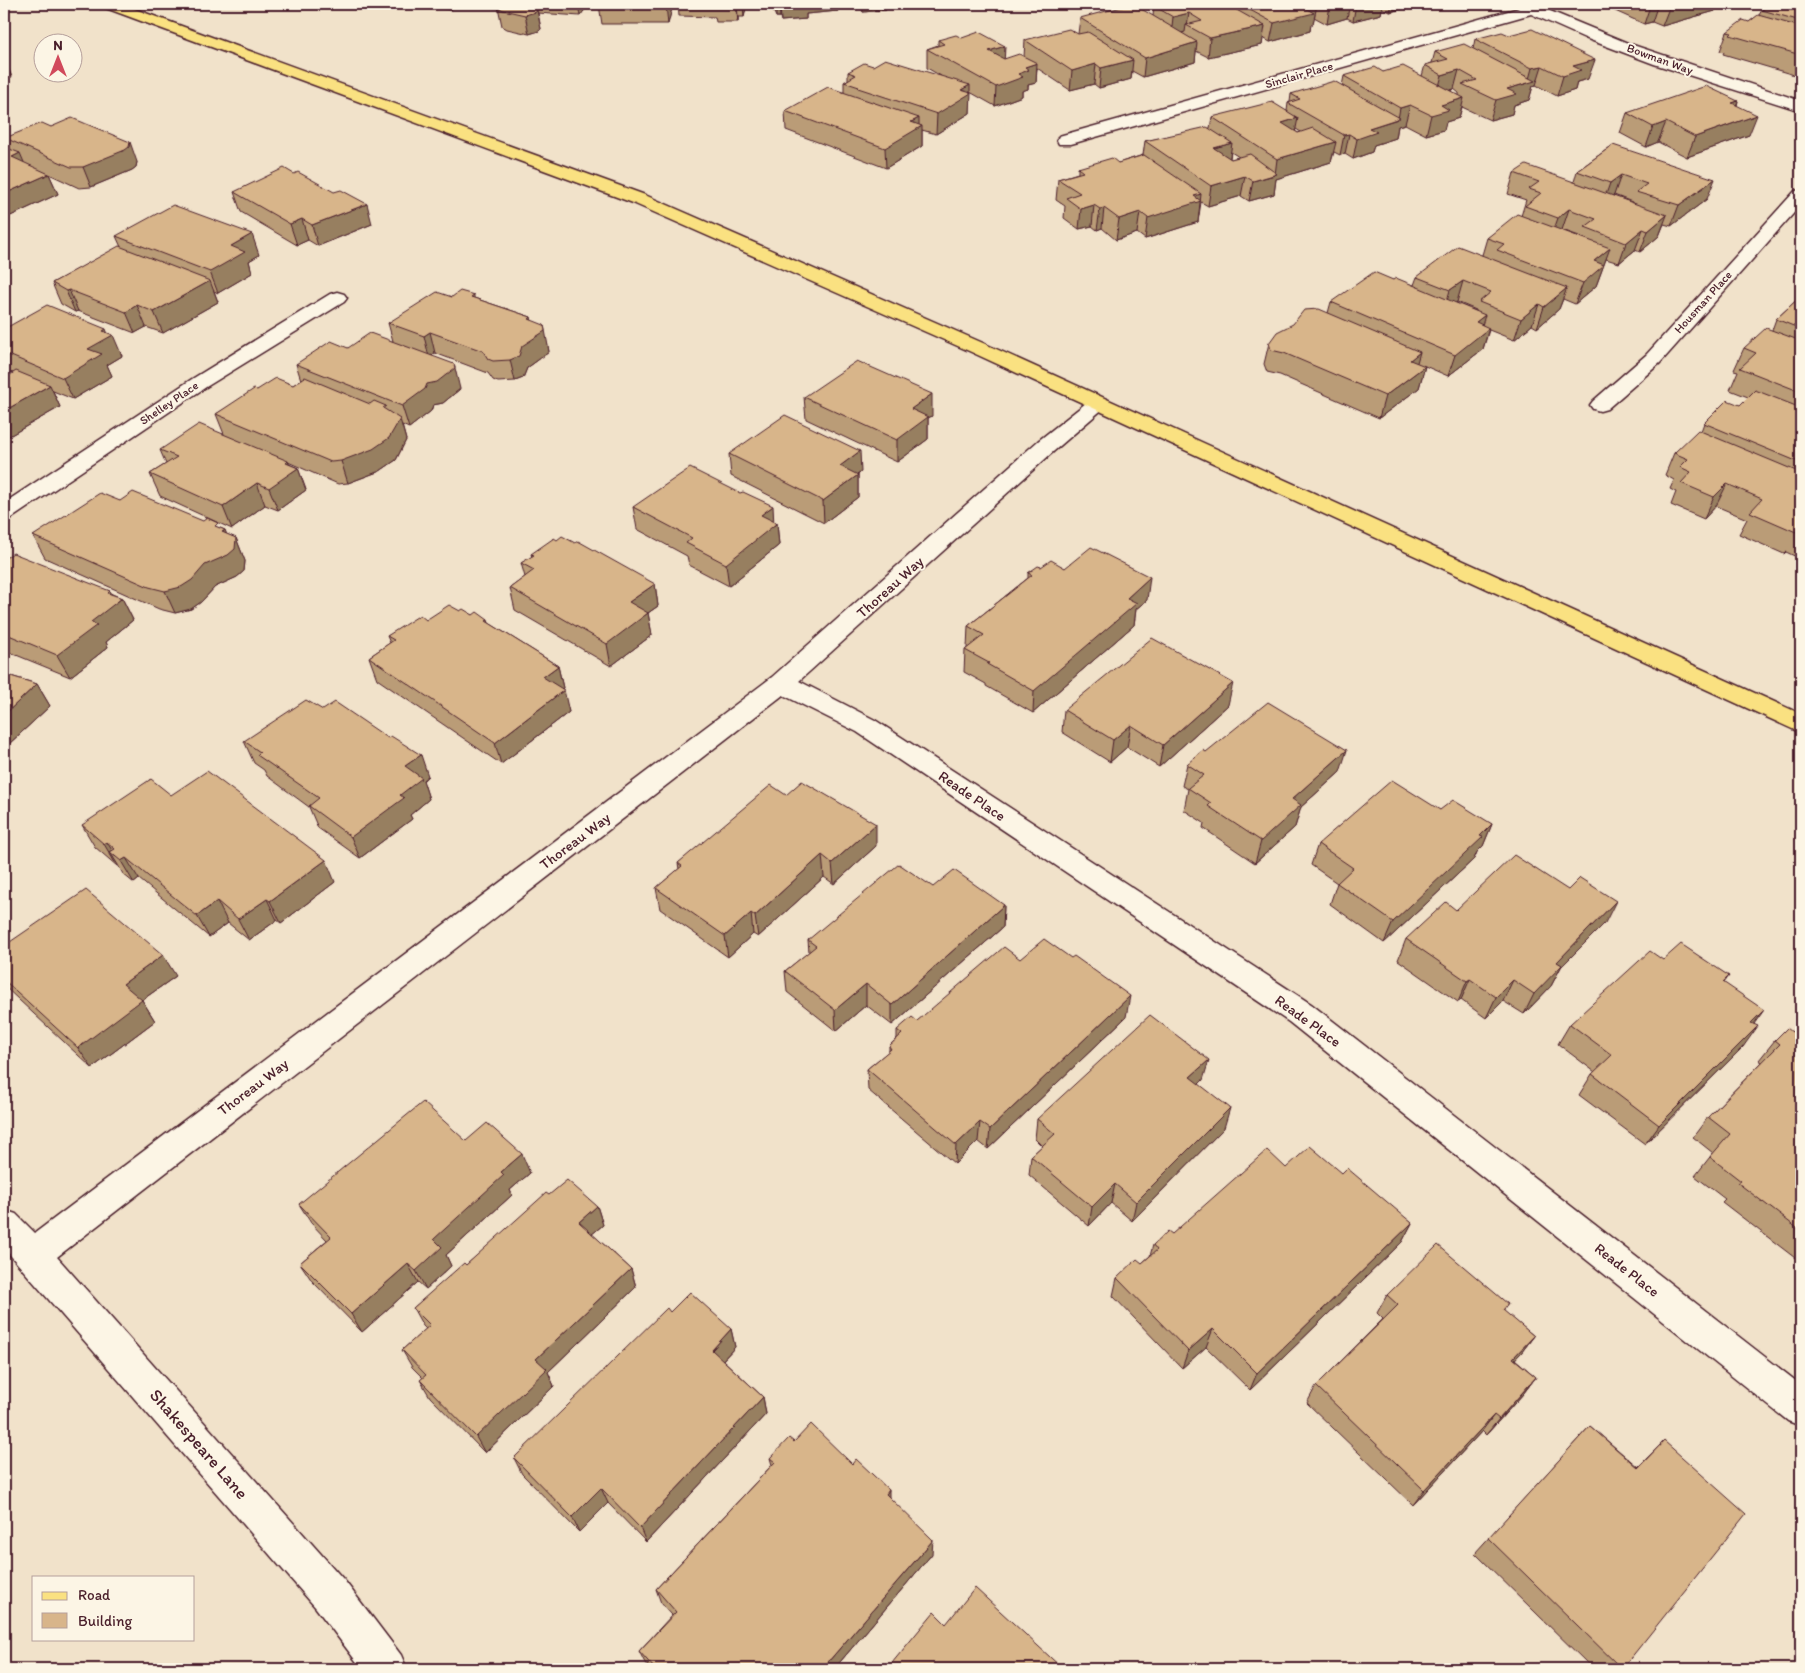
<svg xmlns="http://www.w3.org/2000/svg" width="1805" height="1673" viewBox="0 0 1805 1673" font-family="Itim,sans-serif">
<rect width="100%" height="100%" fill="#f1e2ca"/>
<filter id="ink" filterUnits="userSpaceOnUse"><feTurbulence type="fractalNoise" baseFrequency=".02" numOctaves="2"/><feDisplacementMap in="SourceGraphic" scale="10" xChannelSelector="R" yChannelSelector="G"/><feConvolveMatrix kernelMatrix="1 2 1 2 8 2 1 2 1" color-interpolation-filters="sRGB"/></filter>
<g filter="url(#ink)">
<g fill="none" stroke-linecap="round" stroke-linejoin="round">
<defs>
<path id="minor" d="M 1515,4 L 1533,4 L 1630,44 L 1801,101 L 1801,111 L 1654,64 L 1585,38 L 1531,14 L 1071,144 L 1059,144 L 1057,140 L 1059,136 L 1519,8 Z
M 1801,190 L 1801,205 L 1660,363 L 1607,409 L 1600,411 L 1593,409 L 1590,405 L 1593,401 L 1646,355 L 1795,191 Z
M 337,292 L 344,294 L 347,298 L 344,302 L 206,387 L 12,518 L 4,520 L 4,503 L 192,379 L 330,294 Z
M 1098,397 L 1105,399 L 1108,403 L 1105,407 L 1054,451 L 799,681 L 875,720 L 1311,1004 L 1801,1385 L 1801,1426 L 1788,1421 L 1289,1022 L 857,732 L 783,695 L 57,1257 L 344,1580 L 401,1655 L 407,1669 L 362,1669 L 316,1608 L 4,1248 L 4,1210 L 16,1214 L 35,1233 L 772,677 L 1038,441 L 1091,399 Z"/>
<path id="major" d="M 101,4 L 121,4 L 645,195 L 983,343 L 1801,714 L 1801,733 L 969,351 L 633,203 L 103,7 Z"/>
</defs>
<!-- minor casing -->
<use href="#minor" stroke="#4a1f2b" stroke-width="3"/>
<!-- major casing -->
<use href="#major" stroke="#4a1f2b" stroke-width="3"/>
<!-- minor -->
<use href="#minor" fill="#fcf5e5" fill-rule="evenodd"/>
<!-- major -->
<use href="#major" fill="#fae181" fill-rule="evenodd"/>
</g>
<!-- wall -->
<path fill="#ba9c77" stroke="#4a1f2b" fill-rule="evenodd" d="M 432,4 L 589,4 L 580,16 L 538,13 L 541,29 L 539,31 L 529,34 L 507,29 L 502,26 L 498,7 L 497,8 L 457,4 L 450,10 L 433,7 Z
M 673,4 L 668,24 L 602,24 L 599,5 Z
M 678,4 L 747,4 L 744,17 L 738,17 L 738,22 L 716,22 L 715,17 L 679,16 Z
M 771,4 L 838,4 L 838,11 L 806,14 L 806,19 L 781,21 L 780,17 L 776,17 L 771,6 Z
M 859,4 L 911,4 L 886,6 L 886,10 L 863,12 Z
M 1163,4 L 1420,4 L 1390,12 L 1382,8 L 1381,14 L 1353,21 L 1347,18 L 1327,24 L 1314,17 L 1313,24 L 1311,24 L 1310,31 L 1270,42 L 1263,38 L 1262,45 L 1208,57 L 1196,51 L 1195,62 L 1143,77 L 1132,71 L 1131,79 L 1099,88 L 1094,84 L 1070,90 L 1037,68 L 1036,83 L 1028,85 L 1028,89 L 1022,91 L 1022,96 L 995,106 L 970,92 L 970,113 L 936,134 L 922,130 L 922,146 L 886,168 L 786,130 L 785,111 L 844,92 L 844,82 L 848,80 L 848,72 L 873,66 L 941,76 L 927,68 L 927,49 L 938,45 L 938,40 L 1005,59 L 1024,57 L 1025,40 L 1078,34 L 1080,18 L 1153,16 L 1154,6 Z
M 1605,4 L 1718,4 L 1715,11 L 1662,26 L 1652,22 L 1644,24 L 1604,6 Z
M 1801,4 L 1801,77 L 1723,54 L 1724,52 L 1720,51 L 1727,32 L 1749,22 L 1759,15 L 1762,10 Z
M 1475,39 L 1588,79 L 1577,82 L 1575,90 L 1557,96 L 1536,85 L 1533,86 L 1529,100 L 1514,105 L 1512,114 L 1490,120 L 1462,107 L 1459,118 L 1446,122 L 1444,130 L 1426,135 L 1405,124 L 1398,126 L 1396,138 L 1374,145 L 1372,152 L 1353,159 L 1345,154 L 1340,155 L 1334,152 L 1331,162 L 1276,179 L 1274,194 L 1249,201 L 1241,196 L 1208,206 L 1201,202 L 1198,222 L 1145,239 L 1137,233 L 1116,240 L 1102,228 L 1097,230 L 1092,226 L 1079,229 L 1064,218 L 1065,206 L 1056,200 L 1058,179 L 1078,173 L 1078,168 L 1118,163 L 1143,155 L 1145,141 L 1210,128 L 1212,117 L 1287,111 L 1288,103 L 1290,102 L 1291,94 L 1342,86 L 1344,76 L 1383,72 L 1422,76 L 1425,65 L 1432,63 L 1435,52 L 1473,49 ZM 1454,89 L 1459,93 L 1459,96 L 1450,91 ZM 1296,129 L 1301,132 L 1298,133 L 1295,131 ZM 1231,152 L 1239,157 L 1231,159 L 1230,158 Z
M 1738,101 L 1737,106 L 1749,135 L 1687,157 L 1658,142 L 1646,147 L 1620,133 L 1627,113 Z
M 51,127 L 137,162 L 136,167 L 132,170 L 91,187 L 79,188 L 49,174 L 58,194 L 4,219 L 4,147 L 10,149 L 5,138 Z
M 1613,145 L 1707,199 L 1671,226 L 1664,224 L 1659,236 L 1640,252 L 1635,250 L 1619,263 L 1606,259 L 1596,286 L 1575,304 L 1563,299 L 1559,309 L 1537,328 L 1532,325 L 1514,340 L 1489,330 L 1483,349 L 1448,376 L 1425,366 L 1419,388 L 1379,418 L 1280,375 L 1267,372 L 1264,364 L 1269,343 L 1328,313 L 1331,302 L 1393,280 L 1414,285 L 1417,277 L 1482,255 L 1487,238 L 1521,216 L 1526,200 L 1508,194 L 1514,173 L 1574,182 L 1577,171 ZM 1614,195 L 1632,202 L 1632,203 L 1613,196 ZM 1562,230 L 1582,237 L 1581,238 ZM 1457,302 L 1476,310 L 1476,311 L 1456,303 Z
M 234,192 L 372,224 L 318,246 L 308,240 L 297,245 L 241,212 Z
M 116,236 L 259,255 L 249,261 L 252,273 L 218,293 L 214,291 L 218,302 L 163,333 L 146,327 L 135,333 L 78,311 L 75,312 L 61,304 L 52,283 L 121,247 Z
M 474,295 L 474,298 L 531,317 L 531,319 L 548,346 L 549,352 L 527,368 L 523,378 L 515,381 L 498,382 L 493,380 L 488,373 L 435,353 L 432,356 L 460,389 L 443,403 L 433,405 L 431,411 L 409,428 L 402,425 L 406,440 L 396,460 L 380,471 L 348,483 L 338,484 L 288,462 L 289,464 L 298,468 L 306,490 L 278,510 L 265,505 L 232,529 L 160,496 L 150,474 L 166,464 L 160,450 L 224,434 L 216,414 L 257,390 L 293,385 L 301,380 L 296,364 L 348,348 L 393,341 L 388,323 L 452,297 Z
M 1801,296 L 1801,559 L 1786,552 L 1784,554 L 1739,534 L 1747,519 L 1716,506 L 1704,519 L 1671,505 L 1676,492 L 1670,489 L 1674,480 L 1665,475 L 1674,453 L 1701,431 L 1704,423 L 1740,405 L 1748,397 L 1730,390 L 1738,371 L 1734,370 L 1744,348 L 1772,330 L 1776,319 Z
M 4,329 L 107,332 L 122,356 L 107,365 L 112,376 L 73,399 L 53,391 L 60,407 L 4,439 L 4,372 L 10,375 L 13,373 L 4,370 Z
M 804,397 L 932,416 L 928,418 L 928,439 L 897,462 L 806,419 Z
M 729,454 L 861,472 L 858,475 L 858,497 L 824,523 L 731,476 Z
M 120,501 L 220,528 L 225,530 L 226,534 L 236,538 L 245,561 L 244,571 L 237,577 L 215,587 L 201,602 L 191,609 L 175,613 L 159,609 L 45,558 L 33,536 Z
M 633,507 L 774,522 L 777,523 L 779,545 L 729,586 L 689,565 L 687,556 L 637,529 Z
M 531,554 L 655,584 L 658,606 L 648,613 L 652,635 L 611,666 L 515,610 L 510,588 L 525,577 L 521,563 L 532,557 Z
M 4,559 L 110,591 L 112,594 L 122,598 L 133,620 L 106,642 L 108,647 L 70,677 L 4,650 Z
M 1041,567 L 1065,568 L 1147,600 L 1136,609 L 1134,625 L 1033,713 L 986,686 L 986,684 L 964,672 L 965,650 L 967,648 L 968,626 L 1028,578 L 1028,573 Z
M 460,611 L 473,615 L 488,620 L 489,623 L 558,666 L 563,688 L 562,689 L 569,712 L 501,764 L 377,679 L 369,657 L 390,643 L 387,636 L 426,620 Z
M 4,674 L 37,684 L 50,706 L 9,744 L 4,742 Z
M 1228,705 L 1159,767 L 1127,747 L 1110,762 L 1062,732 L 1064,710 Z
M 244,741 L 428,776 L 423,781 L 429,799 L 410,815 L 412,819 L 360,858 L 318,828 L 309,807 L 267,776 L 264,770 L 254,763 Z
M 1206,752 L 1340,772 L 1301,807 L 1295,827 L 1255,863 L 1203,828 L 1204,823 L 1184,810 L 1188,789 L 1182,786 L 1187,764 Z
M 171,795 L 335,882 L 281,923 L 277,920 L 249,940 L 228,923 L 209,937 L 139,879 L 134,883 L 123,874 L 118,865 L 117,866 L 95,847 L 82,825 Z
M 786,795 L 876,846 L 834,884 L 824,877 L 758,937 L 753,934 L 728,957 L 660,909 L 656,888 L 679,869 L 678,863 Z
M 1440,810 L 1492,824 L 1483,846 L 1477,852 L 1474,859 L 1384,943 L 1330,904 L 1337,883 L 1311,865 L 1318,844 Z
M 933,887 L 1004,905 L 1003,927 L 892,1025 L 866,1005 L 836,1031 L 787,992 L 785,971 L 809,952 L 808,940 Z
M 1456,910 L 1605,923 L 1561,967 L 1551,986 L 1524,1014 L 1503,1001 L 1486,1018 L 1461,1000 L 1458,1002 L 1398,960 L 1406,939 Z
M 4,946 L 176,976 L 142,1000 L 155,1021 L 92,1068 L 4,986 Z
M 1020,959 L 1126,1017 L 988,1149 L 978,1141 L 955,1164 L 868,1090 L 867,1069 L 889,1051 L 889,1046 L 897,1038 L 897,1030 L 917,1021 Z
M 1663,960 L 1729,976 L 1724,983 L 1754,1024 L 1743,1047 L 1645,1144 L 1579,1095 L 1592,1074 L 1595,1072 L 1558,1044 L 1570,1024 Z
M 1801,1022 L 1801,1259 L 1799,1261 L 1722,1202 L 1725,1199 L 1695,1176 L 1713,1153 L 1693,1137 L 1708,1117 L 1762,1062 L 1759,1060 L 1775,1040 L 1792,1032 Z
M 1203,1080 L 1199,1084 L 1224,1128 L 1132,1221 L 1111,1203 L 1089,1226 L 1029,1175 L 1031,1156 L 1042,1146 L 1035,1139 L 1037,1119 Z
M 466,1141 L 530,1173 L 510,1190 L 512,1195 L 446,1255 L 451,1266 L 426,1289 L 418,1282 L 362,1332 L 312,1281 L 300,1263 L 327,1240 L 311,1223 L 299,1204 Z
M 1286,1168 L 1342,1173 L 1412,1223 L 1402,1242 L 1250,1390 L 1206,1347 L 1182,1368 L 1113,1296 L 1117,1278 L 1142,1263 L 1150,1256 L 1153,1245 Z
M 549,1195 L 597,1206 L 603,1225 L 592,1234 L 631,1269 L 636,1287 L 548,1372 L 554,1386 L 485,1453 L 430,1397 L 420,1380 L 423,1378 L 412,1367 L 402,1350 L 426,1329 L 423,1326 L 413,1308 L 466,1265 Z
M 1387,1295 L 1508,1304 L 1503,1311 L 1534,1336 L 1521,1353 L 1515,1359 L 1536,1377 L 1523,1394 L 1486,1435 L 1482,1431 L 1413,1505 L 1307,1403 L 1316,1386 L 1383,1319 L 1377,1313 Z
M 670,1312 L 731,1329 L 735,1347 L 723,1360 L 763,1397 L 766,1414 L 646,1542 L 608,1503 L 579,1532 L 522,1474 L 514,1458 Z
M 1590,1426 L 1638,1467 L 1664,1441 L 1621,1669 L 1593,1669 L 1475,1553 Z
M 794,1442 L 852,1464 L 889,1497 L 932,1554 L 834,1669 L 650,1669 L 645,1663 L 639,1651 L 672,1615 L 661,1603 L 656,1589 L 772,1465 L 770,1458 Z"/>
<!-- shaded-wall -->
<path fill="#977f61" stroke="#4a1f2b" d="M 449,4 L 457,4 L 450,10 Z
M 496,4 L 502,4 L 497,8 Z
M 578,4 L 589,4 L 580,16 Z
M 666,4 L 673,4 L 668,24 L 666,5 Z
M 736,4 L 737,4 L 738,17 L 738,22 Z
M 743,4 L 747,4 L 744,17 Z
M 776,4 L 779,4 L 780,17 L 776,17 Z
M 780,4 L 838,4 L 838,11 L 806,14 L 806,19 L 781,21 Z
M 863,4 L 911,4 L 886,6 L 886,10 L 863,12 Z
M 1335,4 L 1350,4 L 1347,18 L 1327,24 L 1330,5 Z
M 1356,4 L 1383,4 L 1381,14 L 1353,21 Z
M 1392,4 L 1420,4 L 1390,12 Z
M 1656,4 L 1658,4 L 1652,22 L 1644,24 L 1650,6 Z
M 1682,4 L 1718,4 L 1715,11 L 1662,26 L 1669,8 Z
M 1317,5 L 1313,24 L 1311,24 L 1310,31 L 1270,42 L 1274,23 L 1305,8 Z
M 537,10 L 541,29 L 539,31 L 529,34 L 525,15 Z
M 1189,13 L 1187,26 L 1186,25 L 1185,32 L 1171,36 L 1173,17 Z
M 1265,26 L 1262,45 L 1208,57 L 1210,38 Z
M 1197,42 L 1195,62 L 1143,77 L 1145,58 Z
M 1005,46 L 1004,65 L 989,51 Z
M 4,58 L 12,77 L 4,80 Z
M 1133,60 L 1131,79 L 1099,88 L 1101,68 Z
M 1595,60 L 1588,79 L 1577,82 L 1575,90 L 1557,96 L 1563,76 L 1573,66 Z
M 1037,63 L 1036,83 L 1028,85 L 1028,89 L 1022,91 L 1022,96 L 995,106 L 996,87 L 1018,74 L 1025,67 Z
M 1096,64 L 1094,84 L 1070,90 L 1072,71 Z
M 1542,66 L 1536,85 L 1533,86 L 1529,100 L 1514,105 L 1512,114 L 1490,120 L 1496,100 L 1507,89 L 1528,83 L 1532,68 Z
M 1459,70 L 1454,89 L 1437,94 L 1442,75 Z
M 970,85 L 970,94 L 971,93 L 970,113 L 936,134 L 937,114 L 961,90 Z
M 1464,98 L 1459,118 L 1446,122 L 1444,130 L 1426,135 L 1431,115 L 1441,105 Z
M 1738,101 L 1730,121 L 1732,103 Z
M 1410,105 L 1405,124 L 1398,126 L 1396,138 L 1374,145 L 1372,152 L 1353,159 L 1357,139 L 1369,128 L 1398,119 L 1400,108 Z
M 1757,115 L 1749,135 L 1687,157 L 1695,137 Z
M 919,118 L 919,128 L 922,126 L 922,146 L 886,168 L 885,148 L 911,122 Z
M 1298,118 L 1294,138 L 1282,123 Z
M 1666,122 L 1658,142 L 1646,147 L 1653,127 Z
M 1349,134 L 1345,154 L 1340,155 L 1344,135 Z
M 130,142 L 137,162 L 136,167 L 132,170 L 91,187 L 83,167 Z
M 1336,142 L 1331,162 L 1276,179 L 1274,194 L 1249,201 L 1253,181 L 1275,175 L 1277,159 Z
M 1232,143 L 1229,163 L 1214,148 Z
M 20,153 L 29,174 L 12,157 Z
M 49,174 L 58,194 L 4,219 L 4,194 Z
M 1621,175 L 1614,195 L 1603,203 L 1610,183 Z
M 1245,176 L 1241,196 L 1208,206 L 1211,186 Z
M 1715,179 L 1707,199 L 1671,226 L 1679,205 Z
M 1201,194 L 1198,222 L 1145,239 L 1148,218 L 1194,196 Z
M 367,204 L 372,224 L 318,246 L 312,225 Z
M 1094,205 L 1092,226 L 1079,229 L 1081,209 Z
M 1104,208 L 1102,228 L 1097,230 L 1100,209 Z
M 1569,209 L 1562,230 L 1551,238 L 1558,218 Z
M 1140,212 L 1137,233 L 1116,240 L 1119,219 Z
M 1667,215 L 1659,236 L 1640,252 L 1648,231 Z
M 302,219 L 308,240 L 297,245 L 290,224 Z
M 1643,229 L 1635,250 L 1619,263 L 1626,243 Z
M 252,234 L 259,255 L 249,261 L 252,273 L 218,293 L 210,272 L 231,246 Z
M 1610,248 L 1596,286 L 1575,304 L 1583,283 L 1594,261 Z
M 210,281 L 218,302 L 163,333 L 154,312 Z
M 1463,281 L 1457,302 L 1444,312 L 1450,290 Z
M 1567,288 L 1559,309 L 1537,328 L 1544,307 Z
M 69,290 L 78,311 L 75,312 L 66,291 Z
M 1539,304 L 1532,325 L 1514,340 L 1521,319 Z
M 137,305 L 146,327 L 135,333 L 126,312 Z
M 1485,315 L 1479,336 L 1489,328 L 1483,349 L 1448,376 L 1455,355 L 1476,322 Z
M 531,317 L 535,338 L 544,325 L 548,346 L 549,352 L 527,368 L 523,378 L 515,381 L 510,360 L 529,319 Z
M 106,329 L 109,337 L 113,335 L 122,356 L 107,365 L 112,376 L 73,399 L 63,378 L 88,349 L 103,331 Z
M 430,332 L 435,353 L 429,357 L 424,336 Z
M 1420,352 L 1414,373 L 1410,360 Z
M 454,364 L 460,389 L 443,403 L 433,405 L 431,411 L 409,428 L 402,406 L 427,384 Z
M 1425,366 L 1419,388 L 1379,418 L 1385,396 Z
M 50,385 L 60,407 L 4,439 L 4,411 Z
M 932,394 L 932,416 L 928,418 L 928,439 L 897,462 L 897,440 L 911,409 Z
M 400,419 L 406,440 L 396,460 L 380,471 L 348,483 L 341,461 Z
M 860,451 L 861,472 L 840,488 L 840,466 Z
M 288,461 L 292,472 L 298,468 L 306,490 L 278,510 L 269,488 L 286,463 Z
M 858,475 L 858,497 L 824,523 L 823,501 Z
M 257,483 L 265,505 L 232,529 L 223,507 Z
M 1727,484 L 1716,506 L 1704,519 L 1714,497 Z
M 773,506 L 774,526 L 777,523 L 779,545 L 729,586 L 726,564 L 761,515 Z
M 225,530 L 233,550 L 236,538 L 245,561 L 244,571 L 237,577 L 215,587 L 201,602 L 191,609 L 175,613 L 165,591 Z
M 1150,577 L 1147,600 L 1136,609 L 1134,625 L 1033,713 L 1034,691 L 1127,598 Z
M 655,584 L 658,606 L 645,615 L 648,613 L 652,635 L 611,666 L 607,644 L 629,602 Z
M 110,591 L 116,603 L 122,598 L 133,620 L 106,642 L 108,647 L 70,677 L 57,655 L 91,622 L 108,593 Z
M 558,666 L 563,688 L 548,699 L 543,677 Z
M 1233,683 L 1228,705 L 1159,767 L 1163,745 Z
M 37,684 L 50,706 L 9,744 L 4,735 L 4,715 Z
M 564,690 L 569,712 L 501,764 L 495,743 Z
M 1131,725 L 1127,747 L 1110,762 L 1113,740 Z
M 1347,750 L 1340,772 L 1301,807 L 1295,827 L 1255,863 L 1261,841 L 1292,799 Z
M 421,755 L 428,776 L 423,780 L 429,799 L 410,815 L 412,819 L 360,858 L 351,837 L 400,795 L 405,766 Z
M 876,824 L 876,846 L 834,884 L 832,863 Z
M 1492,824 L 1483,846 L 1477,852 L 1474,859 L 1384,943 L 1393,922 Z
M 107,842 L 116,857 L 110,852 L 118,865 L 117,866 L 104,844 Z
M 822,855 L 824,877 L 758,937 L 755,916 Z
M 126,858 L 139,879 L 134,883 L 121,861 Z
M 326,860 L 335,882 L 281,923 L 270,901 Z
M 267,899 L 277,920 L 249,940 L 238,919 Z
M 217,901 L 228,923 L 209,937 L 197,916 Z
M 1616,901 L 1605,923 L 1561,967 L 1551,986 L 1524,1014 L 1534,994 L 1557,962 Z
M 1004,905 L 1003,927 L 892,1025 L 892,1005 Z
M 751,913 L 753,934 L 728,957 L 725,936 Z
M 163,955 L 176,976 L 142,1000 L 155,1021 L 92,1068 L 78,1048 L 123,984 Z
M 1470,979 L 1461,1000 L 1458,1002 L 1467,981 Z
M 1513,980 L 1503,1001 L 1486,1018 L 1496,997 Z
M 866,984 L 866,1005 L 836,1031 L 835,1010 Z
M 1130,996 L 1126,1017 L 988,1149 L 990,1129 Z
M 1764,1010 L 1749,1031 L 1751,1023 Z
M 1758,1026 L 1743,1047 L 1645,1144 L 1659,1125 Z
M 1209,1060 L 1203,1080 L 1185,1098 L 1190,1077 Z
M 1230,1108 L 1224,1128 L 1132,1221 L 1136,1202 Z
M 980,1122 L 978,1141 L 955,1164 L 956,1145 Z
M 522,1154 L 530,1173 L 510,1190 L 512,1195 L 446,1255 L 451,1266 L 426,1289 L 416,1271 L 434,1239 L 501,1172 Z
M 1115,1184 L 1111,1203 L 1089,1226 L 1092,1207 Z
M 597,1206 L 603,1225 L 585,1240 L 579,1222 Z
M 1412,1223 L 1402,1242 L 1250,1390 L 1257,1373 Z
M 408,1264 L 418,1282 L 362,1332 L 351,1314 Z
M 631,1269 L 636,1287 L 548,1372 L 554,1386 L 485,1453 L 476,1437 L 536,1359 Z
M 731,1329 L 735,1347 L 716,1367 L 712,1350 Z
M 1213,1329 L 1206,1347 L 1182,1368 L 1188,1351 Z
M 1534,1336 L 1521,1353 L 1500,1375 L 1513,1358 Z
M 1536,1377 L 1523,1394 L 1486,1435 L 1499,1419 Z
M 763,1397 L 766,1414 L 646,1542 L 640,1528 Z
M 1494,1415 L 1482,1431 L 1413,1505 L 1424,1490 Z
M 601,1488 L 608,1503 L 579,1532 L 572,1517 Z
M 889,1490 L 889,1505 L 886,1494 Z
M 933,1540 L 932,1554 L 834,1669 L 822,1669 Z"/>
<!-- building -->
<path fill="#d8b58a" stroke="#4a1f2b" d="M 501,4 L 523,4 L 537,10 L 536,12 L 525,15 L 503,10 L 498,7 Z
M 599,4 L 666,4 L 666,5 L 599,5 Z
M 1133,4 L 1197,42 L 1145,58 L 1080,18 Z
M 1163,4 L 1226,4 L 1265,26 L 1210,38 L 1186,25 L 1202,21 L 1189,13 L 1173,17 L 1154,6 Z
M 1239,4 L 1315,4 L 1317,5 L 1305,8 L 1314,13 L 1274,23 Z
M 1646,4 L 1656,4 L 1650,6 Z
M 1660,4 L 1682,4 L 1669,8 Z
M 1770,4 L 1801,4 L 1801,21 L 1762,10 Z
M 1758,15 L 1801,27 L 1801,55 L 1730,35 L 1732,33 L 1727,32 L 1743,20 L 1749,22 Z
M 1069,29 L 1078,34 L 1088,32 L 1133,60 L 1101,68 L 1096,64 L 1072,71 L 1025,40 Z
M 1532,29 L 1595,60 L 1573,66 L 1581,70 L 1563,76 L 1542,66 L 1532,68 L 1475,39 L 1502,32 L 1509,35 Z
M 979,32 L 1005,46 L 989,51 L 1004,59 L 1019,54 L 1037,63 L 1025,67 L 1029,70 L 1018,74 L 1023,77 L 996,87 L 927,49 L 944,44 L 938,40 L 956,35 L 962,38 Z
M 1464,44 L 1535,81 L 1507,89 L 1517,94 L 1496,100 L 1462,84 L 1477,80 L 1459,70 L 1442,75 L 1425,65 L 1448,59 L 1435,52 Z
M 885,59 L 970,85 L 961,90 L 971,93 L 937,114 L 858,88 L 859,87 L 844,82 L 856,75 L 848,72 L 864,63 L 873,66 Z
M 1403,66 L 1464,98 L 1441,105 L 1449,110 L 1431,115 L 1410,105 L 1400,108 L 1344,76 L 1375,67 L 1383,72 Z
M 1334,81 L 1400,118 L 1369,128 L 1377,132 L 1357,139 L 1349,134 L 1344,135 L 1288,103 L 1300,99 L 1291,94 Z
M 1706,86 L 1738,101 L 1732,103 L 1757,115 L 1695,137 L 1666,122 L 1653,127 L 1627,113 Z
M 828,87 L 919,118 L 911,122 L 922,126 L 885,148 L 785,111 Z
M 1272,102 L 1298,118 L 1282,123 L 1298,133 L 1313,128 L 1336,142 L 1277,159 L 1212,117 Z
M 72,118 L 130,142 L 129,147 L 125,150 L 83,167 L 71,167 L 5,138 L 42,123 L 51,127 Z
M 1207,127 L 1232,143 L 1214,148 L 1231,159 L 1250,154 L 1277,174 L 1253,181 L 1245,176 L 1211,186 L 1145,141 Z
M 1613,145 L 1715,179 L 1679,205 L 1636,192 L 1647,184 L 1621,175 L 1610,183 L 1577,171 Z
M 4,147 L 20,153 L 12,157 L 49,174 L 4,194 Z
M 1144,155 L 1201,194 L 1194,196 L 1201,201 L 1148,218 L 1140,212 L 1119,219 L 1104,208 L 1100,209 L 1094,205 L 1081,209 L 1066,198 L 1080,193 L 1058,179 L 1083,172 L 1078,168 L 1112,158 L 1118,163 Z
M 1526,165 L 1667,215 L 1648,231 L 1643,229 L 1626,243 L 1585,227 L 1596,219 L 1569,209 L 1558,218 L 1525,206 L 1541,193 L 1529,189 L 1539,182 L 1514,173 Z
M 284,168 L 294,174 L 298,172 L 334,192 L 341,190 L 367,204 L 312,225 L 302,219 L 290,224 L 234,192 Z
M 173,205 L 252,234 L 231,246 L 245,252 L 210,272 L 116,236 Z
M 1517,214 L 1610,248 L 1594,261 L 1604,265 L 1583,283 L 1497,250 L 1504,244 L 1487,238 Z
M 119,246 L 210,281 L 154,312 L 137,305 L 126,312 L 69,290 L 66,291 L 52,283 Z
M 1458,246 L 1567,288 L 1544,307 L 1539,304 L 1521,319 L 1479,302 L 1491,292 L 1463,281 L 1450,290 L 1417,277 Z
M 1374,272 L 1393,280 L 1396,278 L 1485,315 L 1476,322 L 1489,328 L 1455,355 L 1331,302 Z
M 460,291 L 474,295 L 471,297 L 531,317 L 529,319 L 544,325 L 545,331 L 522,346 L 519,356 L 510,360 L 493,361 L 488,359 L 483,351 L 430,332 L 424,336 L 388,323 L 437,292 L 452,297 Z
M 1801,296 L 1801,329 L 1776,319 Z
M 47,305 L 106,329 L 103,331 L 113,335 L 88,349 L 102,354 L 63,378 L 4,353 L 4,329 Z
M 1319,309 L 1420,352 L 1410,360 L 1425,366 L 1385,396 L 1284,353 L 1271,350 L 1269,343 L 1277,332 L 1293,324 L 1304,310 Z
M 1766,328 L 1801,341 L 1801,392 L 1740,368 L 1756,353 L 1744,348 Z
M 370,333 L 454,364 L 455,368 L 437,382 L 427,384 L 425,389 L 402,406 L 296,364 L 331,341 L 348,348 Z
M 857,361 L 932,394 L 911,409 L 928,417 L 897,440 L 804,397 Z
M 16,371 L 50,385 L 4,411 L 4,372 L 10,375 Z
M 305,377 L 370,404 L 374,401 L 386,406 L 383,408 L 400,419 L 389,438 L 373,449 L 341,461 L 331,462 L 216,414 L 254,389 L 257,390 L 276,378 L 293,385 Z
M 1755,390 L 1801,408 L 1801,463 L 1704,423 L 1727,400 L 1740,405 Z
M 785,415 L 860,451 L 840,466 L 858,475 L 823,501 L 729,454 Z
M 199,424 L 288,461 L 286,463 L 298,468 L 269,488 L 257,483 L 223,507 L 150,474 L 177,457 L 160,450 Z
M 1698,430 L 1801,473 L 1801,531 L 1798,530 L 1796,532 L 1750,512 L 1762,499 L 1727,484 L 1714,497 L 1681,483 L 1691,472 L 1680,467 L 1688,459 L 1674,453 Z
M 690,468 L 740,493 L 743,492 L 773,506 L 761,515 L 777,523 L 726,564 L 686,543 L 692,538 L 633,507 Z
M 133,492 L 203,521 L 207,518 L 218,523 L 215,526 L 225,530 L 222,532 L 236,538 L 235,549 L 228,555 L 205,565 L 192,580 L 181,587 L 165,591 L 149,587 L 33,536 L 100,493 L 120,501 Z
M 562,536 L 575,543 L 578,541 L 655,584 L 629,602 L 648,613 L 607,644 L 510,588 L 534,570 L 521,563 L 534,555 L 531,554 L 554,538 L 557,540 Z
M 1091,547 L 1150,577 L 1127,598 L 1137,603 L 1034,691 L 987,664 L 989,663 L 965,650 L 984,635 L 968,626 L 1032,575 L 1028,573 L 1038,566 L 1041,567 L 1051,560 L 1065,568 Z
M 13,553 L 110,591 L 108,593 L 122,598 L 91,622 L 97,625 L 57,655 L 4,633 L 4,559 Z
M 449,605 L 460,611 L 463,609 L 473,615 L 477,612 L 488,620 L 486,621 L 558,666 L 543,677 L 564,690 L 495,743 L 369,657 L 394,640 L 387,636 L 420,615 L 426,620 Z
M 1152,638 L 1233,683 L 1163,745 L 1131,725 L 1113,740 L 1064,710 Z
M 4,674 L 37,684 L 4,715 Z
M 306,700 L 323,710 L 335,702 L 388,738 L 391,736 L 421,755 L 405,766 L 422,778 L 400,795 L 404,798 L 351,837 L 309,806 L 319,798 L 257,755 L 260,752 L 244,741 Z
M 1268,702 L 1347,750 L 1292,799 L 1301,805 L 1261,841 L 1208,806 L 1211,803 L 1188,788 L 1204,775 L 1187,764 L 1203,750 L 1206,752 Z
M 207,771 L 326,860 L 270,901 L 267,899 L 238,919 L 217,901 L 197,916 L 126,858 L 121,861 L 110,852 L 115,849 L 107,842 L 104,844 L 82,825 L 151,779 L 171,795 Z
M 1392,780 L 1440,810 L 1453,800 L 1492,824 L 1480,836 L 1483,837 L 1393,922 L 1337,883 L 1353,868 L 1318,844 Z
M 802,781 L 876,824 L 832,863 L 822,855 L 755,916 L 751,913 L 725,936 L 656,888 L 682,866 L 678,863 L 771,785 L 786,795 Z
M 1514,855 L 1568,890 L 1580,878 L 1616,901 L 1557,962 L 1562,965 L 1534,994 L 1513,980 L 1496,997 L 1470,979 L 1467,981 L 1406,939 L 1446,902 L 1456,910 Z
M 899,864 L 933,887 L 954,870 L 1004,905 L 892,1005 L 866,984 L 835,1010 L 785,971 L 816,946 L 808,940 Z
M 86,890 L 163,955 L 123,984 L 142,1000 L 78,1048 L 4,980 L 4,946 Z
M 1044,939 L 1071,958 L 1074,956 L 1130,996 L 990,1129 L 980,1122 L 956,1145 L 867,1069 L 891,1049 L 889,1046 L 902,1034 L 897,1030 L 912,1017 L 917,1021 L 1004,947 L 1020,959 Z
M 1681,944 L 1729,976 L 1723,982 L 1764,1010 L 1751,1023 L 1758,1026 L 1659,1125 L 1592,1074 L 1612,1055 L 1570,1024 L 1650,951 L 1663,960 Z
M 1150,1015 L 1209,1060 L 1190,1077 L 1230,1108 L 1136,1202 L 1115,1184 L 1092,1207 L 1031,1156 L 1055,1134 L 1037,1119 Z
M 1801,1022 L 1801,1231 L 1738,1183 L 1741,1181 L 1710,1157 L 1730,1134 L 1708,1117 L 1780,1044 L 1775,1040 L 1787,1028 L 1792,1032 Z
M 423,1102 L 466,1141 L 487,1123 L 522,1154 L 501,1172 L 504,1175 L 434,1239 L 442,1247 L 416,1271 L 408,1264 L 351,1314 L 300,1263 L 331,1237 L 299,1204 Z
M 1310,1146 L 1342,1173 L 1347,1168 L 1412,1223 L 1257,1373 L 1213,1329 L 1188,1351 L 1117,1278 L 1137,1259 L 1142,1263 L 1157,1250 L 1153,1245 L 1168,1231 L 1172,1234 L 1267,1150 L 1286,1168 Z
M 567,1180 L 597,1206 L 579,1222 L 631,1269 L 536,1359 L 547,1369 L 476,1437 L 420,1380 L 426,1375 L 402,1350 L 430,1325 L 413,1308 L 464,1263 L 466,1265 L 546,1193 L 549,1195 Z
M 1438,1245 L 1508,1304 L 1503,1310 L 1534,1336 L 1513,1358 L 1536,1377 L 1499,1419 L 1494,1415 L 1424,1490 L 1316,1386 L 1398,1305 L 1387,1295 Z
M 690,1292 L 731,1329 L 712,1350 L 763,1397 L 640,1528 L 601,1488 L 572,1517 L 514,1458 L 667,1308 L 670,1312 Z
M 811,1424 L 852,1464 L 856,1459 L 889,1490 L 886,1494 L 933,1540 L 822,1669 L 655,1669 L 639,1651 L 676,1612 L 656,1589 L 775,1462 L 770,1458 L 789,1438 L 794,1442 Z
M 1590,1426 L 1638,1468 L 1664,1441 L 1746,1514 L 1622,1669 L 1488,1538 Z
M 975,1588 L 1063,1669 L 887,1669 L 934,1612 L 946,1624 Z
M 848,1666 L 851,1669 L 845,1669 Z"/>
</g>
<g text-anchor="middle" stroke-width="4" stroke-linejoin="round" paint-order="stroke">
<!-- far-street labels -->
<g font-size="12" fill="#4a1f2b" stroke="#fcf5e5">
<text transform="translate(1660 59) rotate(20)" y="4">Bowman Way</text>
<text transform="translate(1299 75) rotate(-16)" y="4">Sinclair Place</text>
<text transform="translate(1703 302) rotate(-48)" y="4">Housman Place</text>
<text transform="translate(169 403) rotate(-34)" y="4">Shelley Place</text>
</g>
<!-- street labels -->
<g font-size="15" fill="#4a1f2b" stroke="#fcf5e5">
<text transform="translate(890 587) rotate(-42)" y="5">Thoreau Way</text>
<text transform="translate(972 796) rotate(34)" y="5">Reade Place</text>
<text transform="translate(575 841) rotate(-37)" y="5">Thoreau Way</text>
<text transform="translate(1308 1021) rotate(36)" y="5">Reade Place</text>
<text transform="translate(253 1087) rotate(-37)" y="5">Thoreau Way</text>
<text transform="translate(1627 1270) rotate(38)" y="5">Reade Place</text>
</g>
<!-- near-street labels -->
<g font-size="18" fill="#4a1f2b" stroke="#fcf5e5">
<text transform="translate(199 1444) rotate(49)" y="6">Shakespeare Lane</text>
</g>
</g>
<!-- margin -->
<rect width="1805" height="1673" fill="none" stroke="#fcf5e5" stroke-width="20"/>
<rect x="10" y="10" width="1785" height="1653" fill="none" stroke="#4a1f2b" stroke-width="2" filter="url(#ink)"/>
<!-- legend -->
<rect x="32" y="1576" width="162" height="65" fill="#fcf5e5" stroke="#b59f9b"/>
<rect x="42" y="1592" width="25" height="8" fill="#fae181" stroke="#b59f9b"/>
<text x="78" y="1600" font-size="15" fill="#4a1f2b">Road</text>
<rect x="42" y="1613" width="25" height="15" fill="#d8b58a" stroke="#b59f9b"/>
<text x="78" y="1626" font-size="15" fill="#4a1f2b">Building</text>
<!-- north arrow -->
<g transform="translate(58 58)"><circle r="24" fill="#fcf5e5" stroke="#b59f9b"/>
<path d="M0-4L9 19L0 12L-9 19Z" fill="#d1495b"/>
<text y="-8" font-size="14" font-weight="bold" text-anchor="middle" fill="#4a1f2b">N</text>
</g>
</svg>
